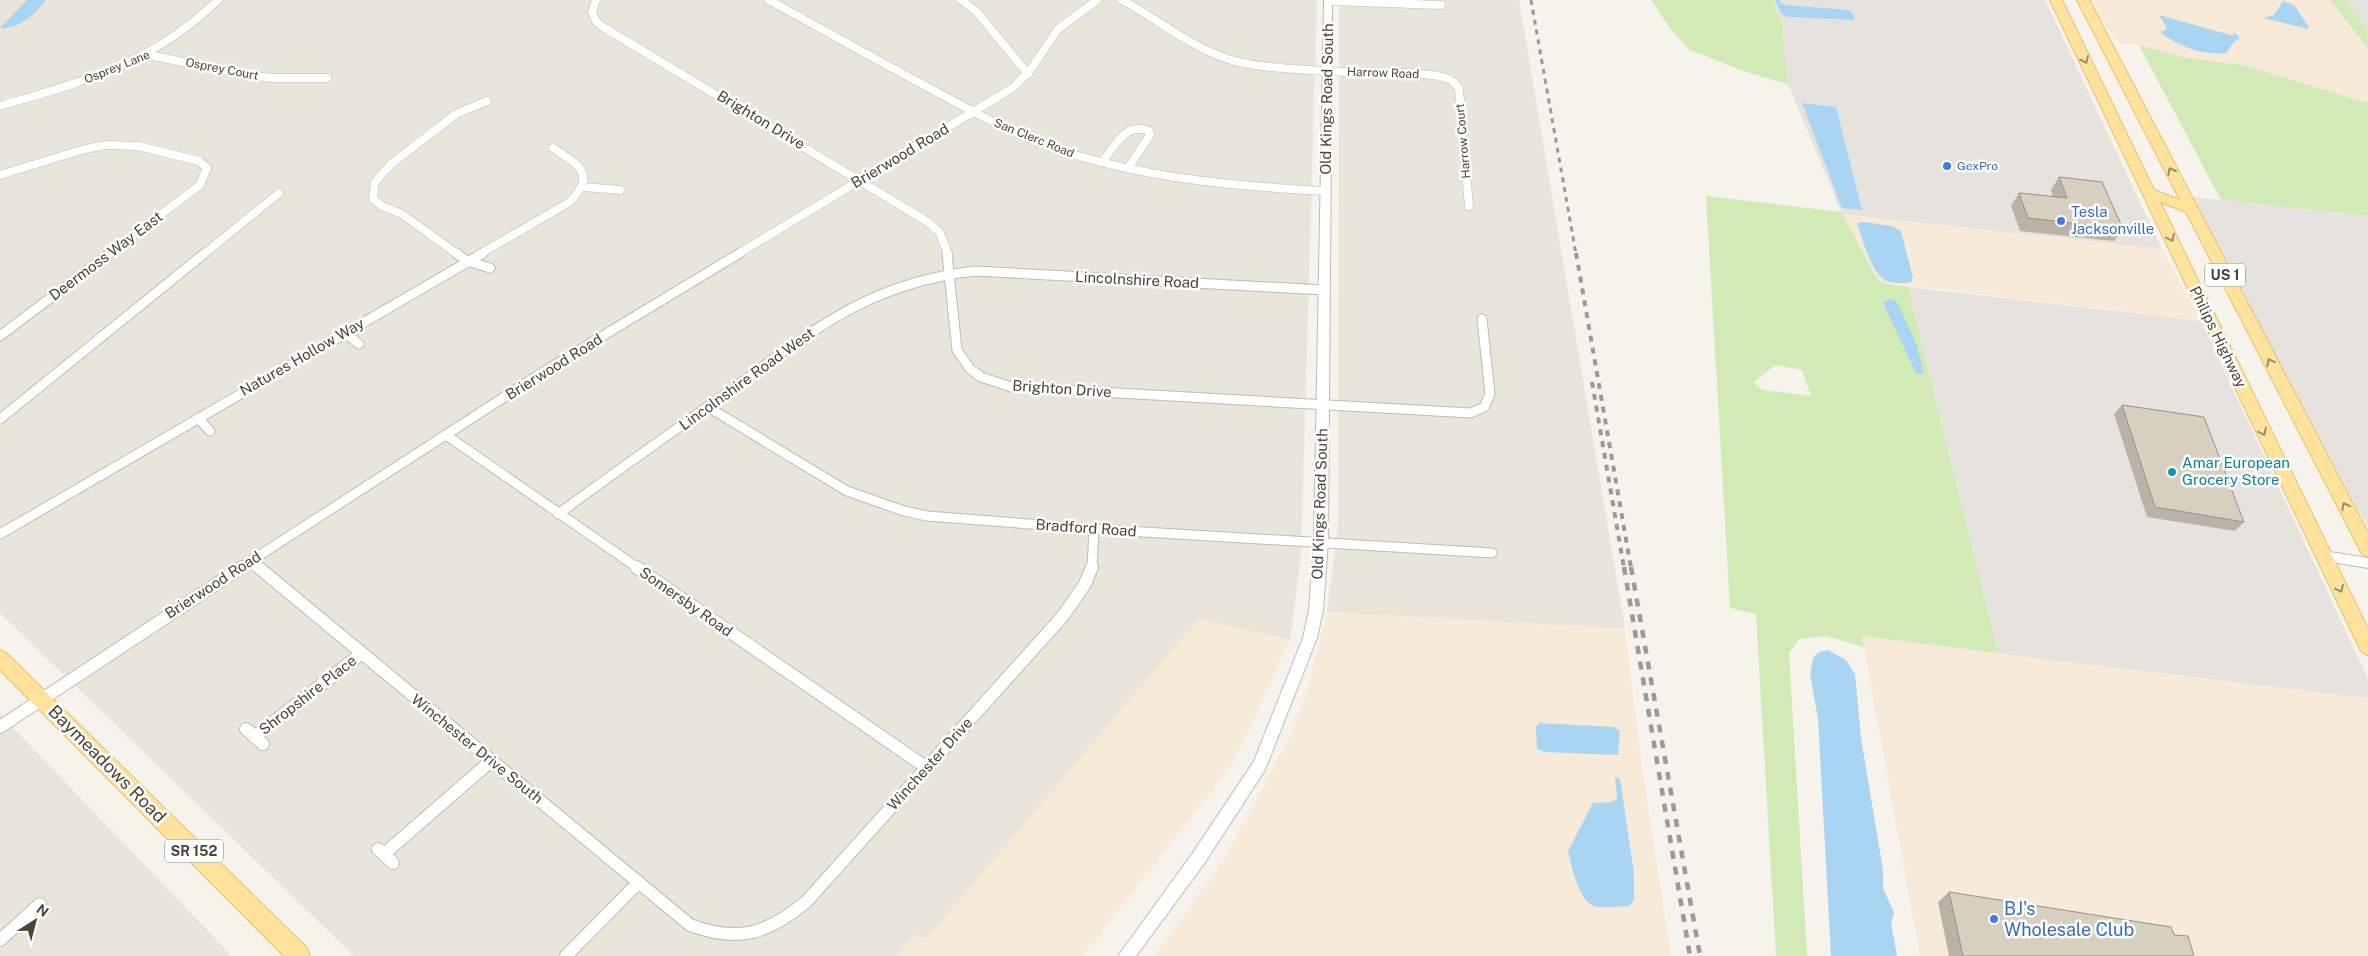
<svg xmlns="http://www.w3.org/2000/svg" width="2368" height="956" viewBox="0 0 2368 956" font-family="'Public Sans',sans-serif">
<rect width="100%" height="100%" fill="#f6f3ec"/>
<!-- residential -->
<path fill="#eae5da" d="M 0,0 L 1317,0 L 1301,555 L 1290,640 L 1199,619 L 927,939 L 914,935 L 896,956 L 354,956 L 0,613 Z
M 1339,0 L 1519,0 L 1625,629 L 1327,612 L 1338,525 Z
M 0,714 L 232,956 L 0,956 Z"/>
<!-- commercial -->
<path fill="#f7ead8" fill-rule="evenodd" d="M 2090,0 L 2330,0 L 2368,48 L 2368,103 L 2242,65 L 2181,57 L 2139,45 L 2119,43 L 2094,10 Z
M 1842,214 L 2162,249 L 2201,321 L 1879,282 ZM 1864,222 L 1892,226 L 1906,246 L 1913,277 L 1857,223 Z
M 1327,612 L 1625,629 L 1642,768 L 1671,956 L 1154,956 L 1224,860 L 1289,738 L 1307,693 Z
M 1199,619 L 1290,640 L 1234,762 L 1083,956 L 896,956 L 914,935 L 927,939 Z
M 1862,636 L 2368,698 L 2368,956 L 1920,956 Z"/>
<!-- industrial -->
<path fill="#e6e2dd" d="M 1772,0 L 1775,0 L 1782,15 L 1788,17 L 1852,20 L 1811,8 L 1787,5 L 1780,3 L 1779,0 L 2045,0 L 2162,249 L 1842,214 L 1788,84 L 1782,24 Z
M 2345,0 L 2368,0 L 2368,31 Z
M 2192,197 L 2368,216 L 2368,527 L 2332,465 Z
M 1908,287 L 2201,321 L 2368,679 L 2368,698 L 1998,653 Z"/>
<!-- green -->
<path fill="#d2eab5" fill-rule="evenodd" d="M 1651,0 L 1772,0 L 1782,24 L 1788,84 L 1746,72 L 1690,50 L 1671,30 Z
M 2330,0 L 2345,0 L 2368,31 L 2368,48 Z
M 2139,45 L 2181,57 L 2242,65 L 2368,103 L 2368,216 L 2221,200 Z
M 1706,196 L 1841,212 L 1879,282 L 1908,287 L 1998,653 L 1862,636 L 1864,647 L 1826,636 L 1799,639 L 1789,653 L 1807,956 L 1776,956 L 1756,614 L 1730,608 ZM 1776,365 L 1802,370 L 1811,396 L 1763,390 L 1753,382 Z"/>
<!-- water -->
<path fill="#a9d4f2" d="M 27,0 L 46,0 C 35,14 19,30 0,28 Z
M 1775,0 L 1779,0 L 1780,3 L 1787,5 L 1847,10 L 1851,12 L 1855,17 L 1852,20 L 1788,17 L 1782,15 Z
M 2283,1 L 2294,5 L 2309,27 L 2308,29 L 2263,18 L 2274,15 Z
M 2159,15 L 2234,36 L 2233,33 L 2235,33 L 2240,38 L 2234,42 L 2226,53 C 2204,56 2177,46 2160,32 L 2166,30 L 2167,28 Z
M 1802,103 L 1836,107 L 1862,210 L 1842,208 Z
M 1864,222 L 1892,226 L 1901,231 L 1913,277 L 1911,282 C 1902,284 1887,284 1881,277 C 1870,266 1862,238 1857,223 Z
M 1890,299 L 1897,302 L 1916,343 L 1924,374 L 1916,373 L 1883,303 Z
M 1828,650 L 1846,660 L 1855,674 L 1861,738 L 1883,870 L 1883,888 L 1894,913 L 1891,923 L 1897,956 L 1831,956 L 1818,718 L 1810,675 L 1813,658 L 1819,652 Z
M 1539,723 L 1614,727 L 1620,731 L 1618,755 L 1545,752 L 1537,749 L 1536,727 Z
M 1615,777 L 1619,778 L 1621,785 L 1634,874 L 1634,900 L 1629,906 C 1619,906 1604,909 1594,906 C 1578,900 1572,866 1568,851 L 1593,803 L 1612,802 L 1617,798 Z"/>
<g fill="none" stroke-linecap="round" stroke-linejoin="round">
<defs>
<path id="minor-far2" d="M 596,0 L 592,12 L 596,21 L 603,27 L 928,222 L 940,233 L 948,254
M 769,0 C 823,30 877,60 931,89 C 970,110 1009,132 1051,147 C 1139,178 1233,186 1326,191
M 961,0 L 976,11 L 1028,74
M 1122,0 C 1156,18 1188,45 1225,58 C 1254,68 1295,69 1327,71 C 1350,73 1436,70 1451,80 C 1454,82 1457,86 1459,89 L 1469,206
M 1328,1 L 1441,5
M 149,55 L 245,75 L 273,78 L 327,78
M 0,106 C 85,81 152,64 218,0
M 1103,162 C 1114,146 1126,121 1149,131 L 1150,135 L 1128,168
M 0,175 L 85,149 L 106,145 L 138,146 L 199,161 L 207,168 L 200,185 L 109,254
M 583,187 L 620,190
M 204,254 L 279,193
M 457,254 L 402,214 L 382,206 L 373,199 L 375,182 L 391,164 L 456,114 L 487,101
M 480,254 L 568,203 C 598,175 579,165 553,148
M 738,254 L 1014,87 L 1031,69 L 1058,29 L 1097,0"/>
<path id="minor-far1" d="M 456,253 L 467,261 L 490,268
M 947,253 L 957,350 L 970,369 L 981,377 L 1011,387 L 1471,413 L 1484,407 L 1490,394 L 1482,319
M 344,332 L 359,344
M 0,336 L 110,253
M 708,407 L 847,491 L 904,511 L 927,516 L 1094,529 L 1492,553
M 198,418 L 210,431
M 0,419 L 205,253
M 446,435 L 638,568
M 558,514 C 613,474 669,434 724,395 C 810,333 866,283 975,271 L 1324,290
M 0,534 L 483,253
M 251,561 L 259,568
M 240,568 L 543,372 L 740,253
M 1092,568 L 1094,529"/>
<path id="minor" d="M 258,567 L 690,925 C 738,943 767,934 806,902 L 1063,616 L 1085,584 L 1092,567
M 636,567 L 927,768
M 0,727 L 242,567
M 246,729 L 263,744
M 254,737 L 361,654
M 378,849 L 393,863
M 384,854 L 491,761
M 0,940 L 40,904
M 566,956 L 639,882"/>
<path id="tertiary" d="M 1324,0 L 1332,0 L 1328,542 L 1323,610 L 1317,638 L 1265,770 L 1204,864 L 1136,956 L 1118,956 L 1192,854 L 1254,761 L 1303,638 L 1309,610 L 1314,542 Z
M 2324,551 L 2368,558 L 2368,568 L 2319,560 L 2317,556 L 2319,552 Z"/>
<path id="primary" d="M 2050,0 L 2062,0 L 2154,190 L 2180,200 L 2077,0 L 2089,0 L 2368,533 L 2368,556 L 2362,554 L 2186,212 L 2160,202 L 2368,629 L 2368,655 L 2362,652 L 2359,647 Z
M 0,650 L 6,653 L 307,948 L 310,956 L 284,956 L 0,670 Z"/>
</defs>
<!-- minor-far2 casing -->
<use href="#minor-far2" stroke="#c2bbae" stroke-width="9"/>
<!-- minor-far1 casing -->
<use href="#minor-far1" stroke="#c2bbae" stroke-width="11"/>
<!-- minor casing -->
<use href="#minor" stroke="#c2bbae" stroke-width="14"/>
<!-- tertiary casing -->
<use href="#tertiary" stroke="#c2bbae" stroke-width="2"/>
<!-- primary casing -->
<use href="#primary" stroke="#e6c16a" stroke-width="2"/>
<!-- minor-far2 -->
<use href="#minor-far2" stroke="#fff" stroke-width="8"/>
<!-- minor-far1 -->
<use href="#minor-far1" stroke="#fff" stroke-width="9"/>
<!-- minor -->
<use href="#minor" stroke="#fff" stroke-width="12"/>
<!-- tertiary -->
<use href="#tertiary" fill="#fff" fill-rule="evenodd"/>
<!-- primary -->
<use href="#primary" fill="#ffe39c" fill-rule="evenodd"/>
<!-- rail-far2 -->
<path stroke="#9a9a9a" stroke-width="3" stroke-dasharray="5 5" stroke-linecap="butt" d="M 1531,0 L 1576,254"/>
<!-- rail-far1 -->
<path stroke="#9a9a9a" stroke-width="4" stroke-dasharray="6 6" stroke-linecap="butt" d="M 1576,253 L 1631,568
M 1592,382 L 1624,568"/>
<!-- rail -->
<path stroke="#9a9a9a" stroke-width="4.5" stroke-dasharray="8 8" stroke-linecap="butt" d="M 1624,567 L 1690,956
M 1631,567 L 1700,956"/>
</g>
<!-- wall -->
<path fill="#bab2a6" d="M 2059,177 L 2123,229 L 2114,241 L 2020,231 L 2011,206 L 2019,193 L 2053,197 L 2051,190 Z
M 2122,405 L 2244,522 L 2235,531 L 2147,517 L 2114,414 Z
M 1949,892 L 2174,935 L 2194,956 L 1949,956 L 1938,902 Z"/>
<!-- building -->
<path fill="#d8cfc1" stroke="#979187" d="M 2059,177 L 2102,182 L 2123,229 L 2028,218 L 2019,193 L 2067,198 Z
M 2122,405 L 2204,417 L 2244,522 L 2155,507 Z
M 1949,892 L 2171,927 L 2174,935 L 2188,936 L 2194,956 L 1963,956 Z"/>
<!-- one-way arrows -->
<defs><path id="oneway-chevron" d="M-2-3.5L2.5 0L-2 3.5" fill="none" stroke-width="1.6" stroke-linecap="round" stroke-linejoin="round" transform="scale(1.25)"/></defs>
<g stroke="#9c8c66">
<use href="#oneway-chevron" transform="translate(2085 60) rotate(64)"/>
<use href="#oneway-chevron" transform="translate(2171 171) rotate(-117)"/>
<use href="#oneway-chevron" transform="translate(2171 238) rotate(65)"/>
<use href="#oneway-chevron" transform="translate(2270 362) rotate(-118)"/>
<use href="#oneway-chevron" transform="translate(2263 432) rotate(64)"/>
<use href="#oneway-chevron" transform="translate(2345 506) rotate(-118)"/>
<use href="#oneway-chevron" transform="translate(2340 589) rotate(64)"/>
</g>
<!-- markers -->
<g fill="#3f7fe0" stroke="#fff" stroke-width="2">
<circle cx="1947" cy="166" r="5"/>
<circle cx="2061" cy="221" r="5"/>
<circle cx="1994" cy="919" r="5"/>
</g>
<circle fill="#0f9aa8" stroke="#fff" stroke-width="2" cx="2172" cy="472" r="5"/>
<g text-anchor="middle" stroke-width="5" stroke-linejoin="round" paint-order="stroke">
<!-- far-street labels -->
<g font-size="12" fill="#4b4439" stroke="#fff">
<text transform="translate(117 67) rotate(-22)" y="4">Osprey Lane</text>
<text transform="translate(222 69) rotate(11)" y="4">Osprey Court</text>
<text transform="translate(1383 73) rotate(2)" y="4">Harrow Road</text>
<text transform="translate(1034 138) rotate(22)" y="4">San Clerc Road</text>
<text transform="translate(1463 141) rotate(-95)" y="4">Harrow Court</text>
</g>
<!-- far-shop labels -->
<g font-size="12" fill="#366cbe" stroke="#fff" text-anchor="start">
<text x="1957" y="170">GexPro</text>
</g>
<!-- shield labels -->
<g fill="#fff" stroke="#817c74" stroke-width="1">
<rect x="2205" y="263.5" width="40" height="23" rx="4"/>
<rect x="165" y="839.5" width="58" height="23" rx="4"/>
</g>
<g font-size="14" font-weight="bold" fill="#4b4439">
<text x="2225" y="280">US 1</text>
<text x="194" y="856">SR 152</text>
</g>
<!-- street labels -->
<g font-size="15" fill="#4b4439" stroke="#fff">
<text transform="translate(1327 99) rotate(-89)" y="5">Old Kings Road South</text>
<text transform="translate(761 120) rotate(31)" y="5">Brighton Drive</text>
<text transform="translate(900 156) rotate(-31)" y="5">Brierwood Road</text>
<text transform="translate(106 256) rotate(-37)" y="5">Deermoss Way East</text>
<text transform="translate(1137 280) rotate(3)" y="5">Lincolnshire Road</text>
<text transform="translate(2218 337) rotate(64)" y="5">Philips Highway</text>
<text transform="translate(302 357) rotate(-30)" y="5">Natures Hollow Way</text>
<text transform="translate(554 367) rotate(-32)" y="5">Brierwood Road</text>
<text transform="translate(747 379) rotate(-36)" y="5">Lincolnshire Road West</text>
<text transform="translate(1062 389) rotate(4)" y="5">Brighton Drive</text>
<text transform="translate(1320 504) rotate(-88)" y="5">Old Kings Road South</text>
<text transform="translate(1086 528) rotate(4)" y="5">Bradford Road</text>
<text transform="translate(213 585) rotate(-33)" y="5">Brierwood Road</text>
<text transform="translate(686 602) rotate(35)" y="5">Somersby Road</text>
<text transform="translate(308 695) rotate(-38)" y="5">Shropshire Place</text>
<text transform="translate(477 749) rotate(39)" y="5">Winchester Drive South</text>
<text transform="translate(930 764) rotate(-48)" y="5">Winchester Drive</text>
</g>
<!-- shop labels -->
<g font-size="15" fill="#366cbe" stroke="#fff" text-anchor="start">
<text x="2071" y="217">Tesla<tspan x="2071" dy="17">Jacksonville</tspan></text>
</g>
<!-- culture labels -->
<g font-size="15" fill="#0d838f" stroke="#fff" text-anchor="start">
<text x="2182" y="468">Amar European<tspan x="2182" dy="17">Grocery Store</tspan></text>
</g>
<!-- near-street labels -->
<g font-size="18" fill="#4b4439" stroke="#fff">
<text transform="translate(107 764) rotate(45)" y="6">Baymeadows Road</text>
</g>
<!-- near-shop labels -->
<g font-size="18" fill="#366cbe" stroke="#fff" text-anchor="start">
<text x="2004" y="915">BJ's<tspan x="2004" dy="21">Wholesale Club</tspan></text>
</g>
</g>
<!-- north arrow -->
<g transform="translate(35 921) rotate(36)" stroke="#ffffff" stroke-width="4" paint-order="stroke">
<path d="M0-4L9 19L0 12L-9 19Z" fill="#4b4439"/>
<text y="-8" font-size="14" font-weight="bold" text-anchor="middle" fill="#4b4439">N</text>
</g>
</svg>
